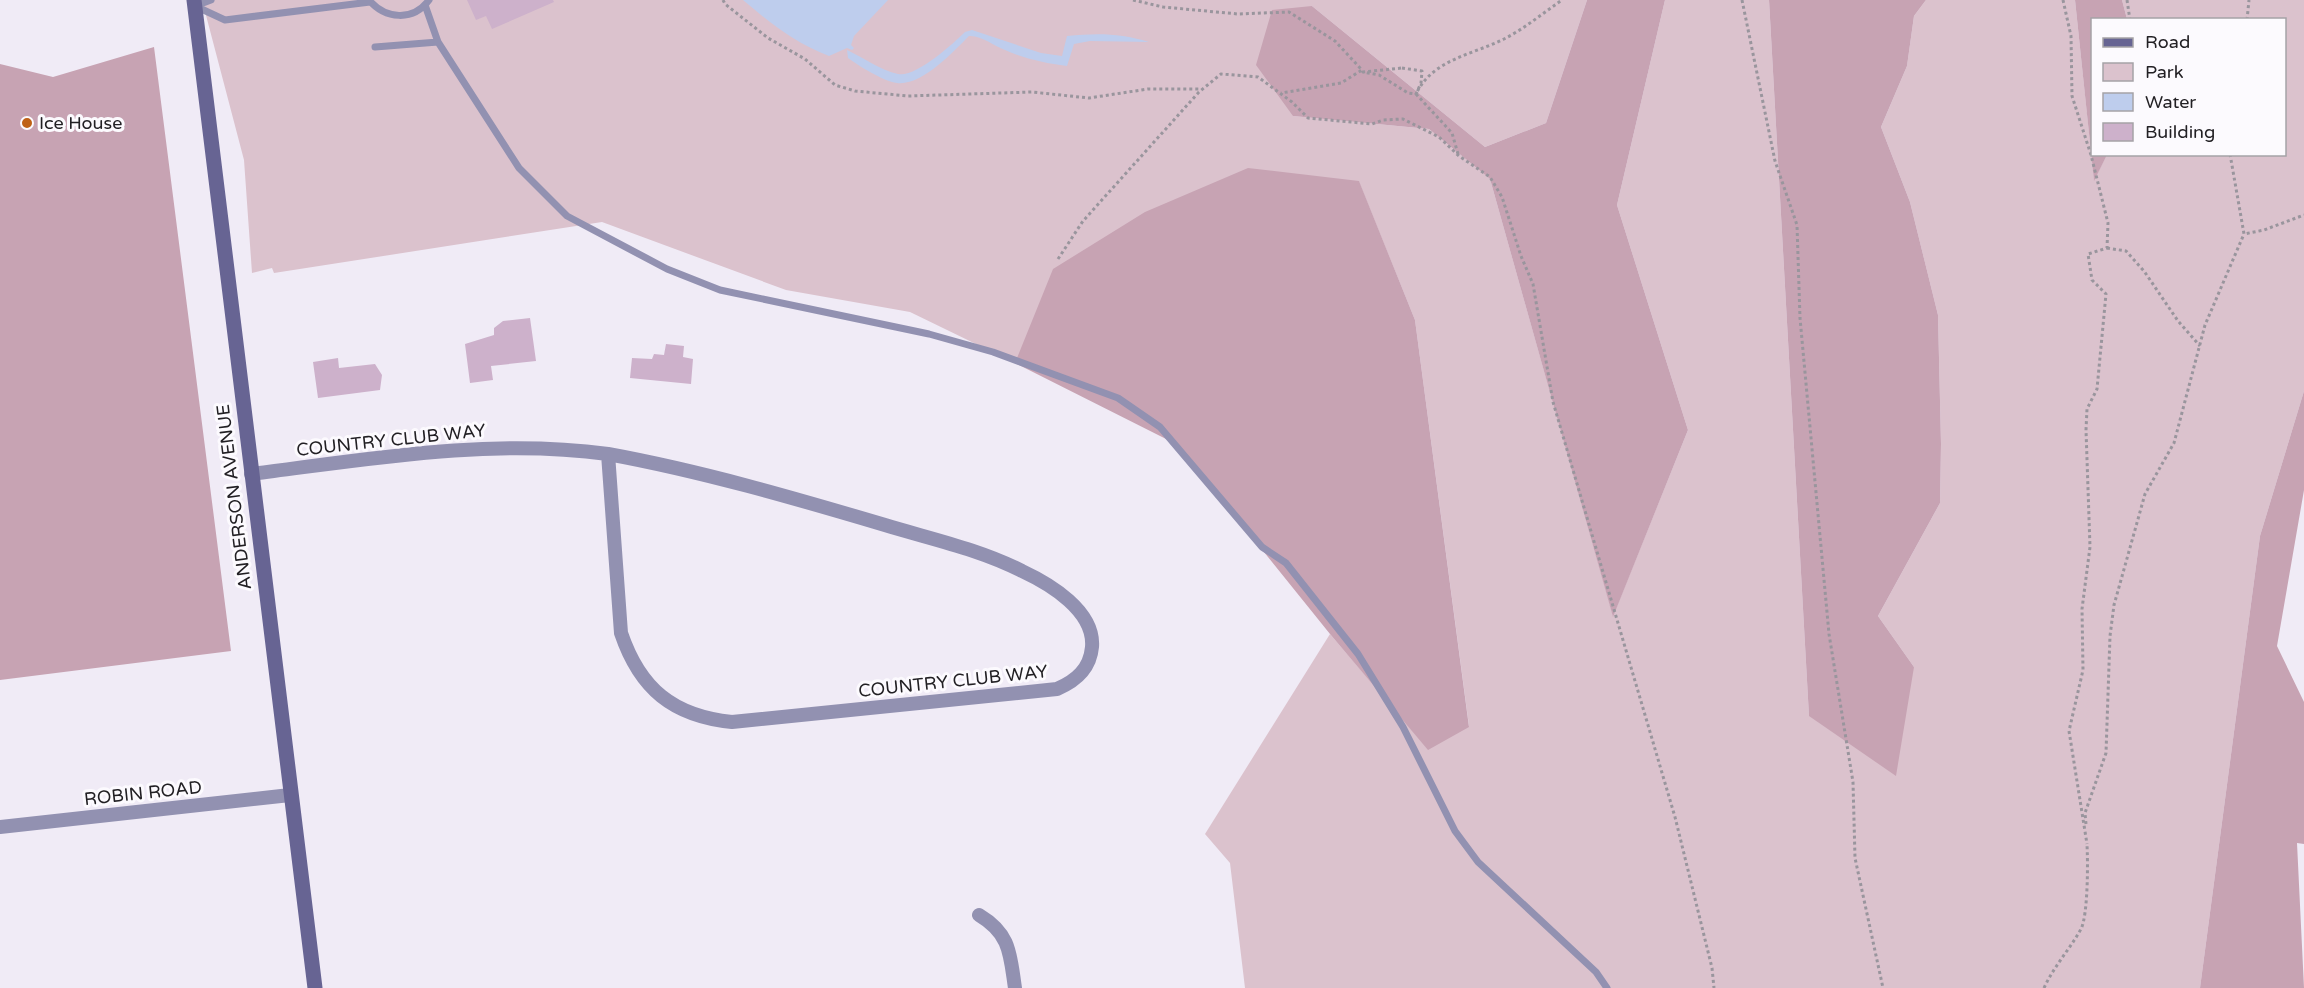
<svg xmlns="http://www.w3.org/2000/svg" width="2304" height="988" viewBox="0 0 2304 988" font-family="'Varela Round',sans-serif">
<rect width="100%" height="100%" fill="#f0ebf6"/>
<!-- green -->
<path fill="#dbc2cd" d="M 202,0 L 1587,0 L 1546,123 L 1485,147 L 1312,6 L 1293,116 L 1429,129 L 1490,179 L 1613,616 L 1688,430 L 1617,205 L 1665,0 L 1769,0 L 1809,716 L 1914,667 L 1878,616 L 1940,503 L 1941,444 L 1938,315 L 1910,202 L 1881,127 L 1907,66 L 1914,16 L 1926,0 L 2075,0 L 2094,180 L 2107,155 L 2284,154 L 2284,20 L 2127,19 L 2122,0 L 2304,0 L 2304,391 L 2260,536 L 2200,988 L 1245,988 L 1230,863 L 1205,834 L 1330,634 L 1428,749 L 1469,726 L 1415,320 L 1359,182 L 1015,363 L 910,312 L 786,290 L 602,222 L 274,273 L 272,268 L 252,273 L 244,160 Z"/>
<!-- forest -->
<path fill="#c7a3b3" d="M 1587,0 L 1665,0 L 1617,205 L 1688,430 L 1613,617 L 1490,179 L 1429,129 L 1293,116 L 1256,65 L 1272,10 L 1312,6 L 1485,147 L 1546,123 Z
M 1769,0 L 1926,0 L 1914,16 L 1907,66 L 1881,127 L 1910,202 L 1938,315 L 1941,444 L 1940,503 L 1878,616 L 1914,667 L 1896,776 L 1809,716 Z
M 2075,0 L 2122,0 L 2127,19 L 2092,20 L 2092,154 L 2107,155 L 2094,181 Z
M 154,47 L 231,651 L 0,680 L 0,64 L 53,77 Z
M 1248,168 L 1359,181 L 1415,320 L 1469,727 L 1428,750 L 1330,634 L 1178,445 L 1015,363 L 1053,269 L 1145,212 Z
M 2304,391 L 2304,490 L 2277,646 L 2304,702 L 2304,844 L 2297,843 L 2304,988 L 2200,988 L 2260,536 Z"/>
<!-- water -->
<path fill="#becded" d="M 743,0 L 888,0 L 854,36 L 851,45 L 854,48 L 852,50 L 847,48 L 829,56 C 795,43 770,23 743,0 Z
M 972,30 L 1041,53 L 1062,56 L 1067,36 C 1097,33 1120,33 1149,42 L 1090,41 L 1074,44 L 1067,66 C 1045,63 1025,59 1005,50 C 994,46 981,35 969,36 C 953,52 922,86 897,83 C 883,81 859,66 848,58 L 847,50 C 864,58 880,70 898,74 C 915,78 953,44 965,32 Z"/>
<!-- building -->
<path fill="#cdb1cb" d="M 467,0 L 553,0 L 554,2 L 492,29 L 486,16 L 476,20 Z
M 530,318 L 536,361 L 491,366 L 493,380 L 470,383 L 465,344 L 494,335 L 494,328 L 503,321 Z
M 666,344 L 684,346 L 683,357 L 693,359 L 691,384 L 630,378 L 632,358 L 652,359 L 654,354 L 664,355 Z
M 338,358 L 339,368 L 375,364 L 382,375 L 380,390 L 318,398 L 313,362 Z"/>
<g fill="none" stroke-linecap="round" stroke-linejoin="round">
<!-- path -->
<path stroke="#99959d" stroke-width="3" stroke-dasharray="3 3" stroke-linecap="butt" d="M 723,0 L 725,4 L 768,38 L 805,59 L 835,85 L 855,91 L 908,96 L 1032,92 L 1089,98 L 1148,89 L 1201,89
M 1133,0 L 1163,7 L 1238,14 L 1289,12 L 1335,41 L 1362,70 L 1341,83 L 1281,93
M 1742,0 L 1775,161 L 1797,225 L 1800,318 L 1829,634 L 1853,782 L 1855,858 L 1883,988
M 2063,0 L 2071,36 L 2072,96 L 2091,155 L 2108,223 L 2107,248 L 2088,254 L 2092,280 L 2106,294 L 2097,389 L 2087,409 L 2086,430 L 2090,547 L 2082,609 L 2083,670 L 2069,731 L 2087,844
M 2127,0 L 2130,20
M 2247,20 L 2249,0
M 1402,68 L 1422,71 L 1421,83 L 1416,94 L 1408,93 L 1379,75 L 1363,72 Z
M 1458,154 L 1452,133 L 1416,94 C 1433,59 1472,55 1504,39 C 1524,29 1543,13 1562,0
M 2230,154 L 2244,234 L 2264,230 L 2304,215
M 2107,248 L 2126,251 L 2144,271 L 2178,321 L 2200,346
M 1058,259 L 1083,221 L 1199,92 L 1221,74 L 1258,77 L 1292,102 L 1308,118 L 1372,124 L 1383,120 L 1403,119 L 1439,137 L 1459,156 L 1490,177 L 1502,197 L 1521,256 L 1533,284 L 1553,402 L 1675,817 L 1712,968 L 1714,988
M 2086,824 L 2085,813 L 2106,753 L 2110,636 L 2114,605 L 2145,494 L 2174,443 L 2205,325 L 2244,234
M 2044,988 C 2054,966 2070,949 2081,929 C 2088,915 2088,862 2087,845"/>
<!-- service -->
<path stroke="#9291b1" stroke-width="7" d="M 369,0 C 385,19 413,22 429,0
M 425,5 L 438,42
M 195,6 L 225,20 L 370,2
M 195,6 L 211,0
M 375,47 L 438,42 L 519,168 L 567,216 L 667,269 L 720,290 L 929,334 L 993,352 L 1118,398 L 1160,427 L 1262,547 L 1286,563 L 1358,654 L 1403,727 L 1455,831 L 1478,862 L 1596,972 L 1607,988"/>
<!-- minor -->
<path stroke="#9291b1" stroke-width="14" d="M 608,454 C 701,471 794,498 885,525 C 931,539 979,549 1022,571 C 1050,584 1095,611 1092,647 C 1090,669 1076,681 1057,689 L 732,722 C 673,716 640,689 621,633 Z
M 251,474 C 370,459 488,438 608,454
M 0,827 L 290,795
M 979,915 C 1011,934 1010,955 1015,988"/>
<!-- secondary -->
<path stroke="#676493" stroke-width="15" d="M 194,0 L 315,988"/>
</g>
<!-- markers -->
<circle fill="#bf6116" stroke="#fcfafe" stroke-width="2" cx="27" cy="123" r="6"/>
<g text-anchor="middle" stroke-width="6" stroke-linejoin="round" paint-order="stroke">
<!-- poi labels -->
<g font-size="18" fill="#222024" stroke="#fcfafe" text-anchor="start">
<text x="39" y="129">Ice House</text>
</g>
<!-- street labels -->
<g font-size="18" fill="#222024" stroke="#fcfafe">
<text transform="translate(391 440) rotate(-6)" y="6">COUNTRY CLUB WAY</text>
<text transform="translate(234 497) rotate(-97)" y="6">ANDERSON AVENUE</text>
<text transform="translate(953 681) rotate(-6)" y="6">COUNTRY CLUB WAY</text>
<text transform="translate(143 793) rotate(-6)" y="6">ROBIN ROAD</text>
</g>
</g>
<!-- legend -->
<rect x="2091" y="18" width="195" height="138" fill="#fcfafe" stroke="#a5a3a7" stroke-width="1.5"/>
<rect x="2103" y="38" width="30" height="9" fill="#676493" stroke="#a5a3a7" stroke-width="1.5"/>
<text x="2145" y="48" font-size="18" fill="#222024">Road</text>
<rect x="2103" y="63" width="30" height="18" fill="#dbc2cd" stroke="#a5a3a7" stroke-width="1.5"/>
<text x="2145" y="78" font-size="18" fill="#222024">Park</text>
<rect x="2103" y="93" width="30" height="18" fill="#becded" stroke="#a5a3a7" stroke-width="1.5"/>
<text x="2145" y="108" font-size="18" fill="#222024">Water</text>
<rect x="2103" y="123" width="30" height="18" fill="#cdb1cb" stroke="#a5a3a7" stroke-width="1.5"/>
<text x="2145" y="138" font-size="18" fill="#222024">Building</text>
</svg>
